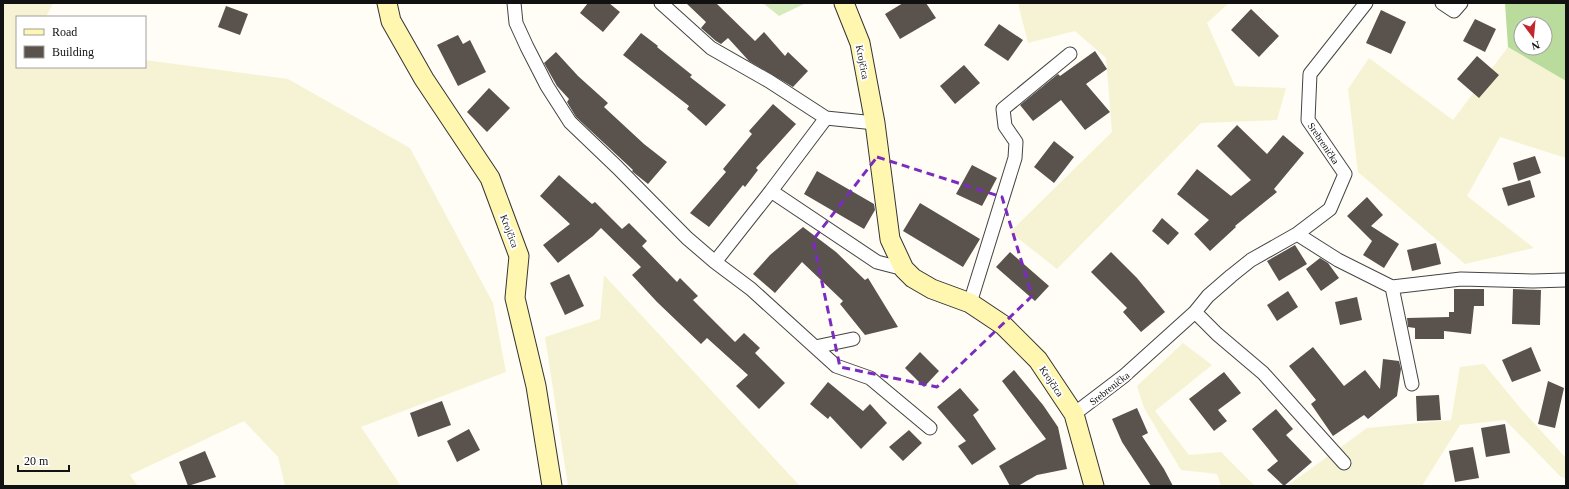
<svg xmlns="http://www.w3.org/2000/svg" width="1569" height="489" viewBox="0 0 1569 489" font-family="Georgia,serif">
<rect width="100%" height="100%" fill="#fffdf5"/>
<!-- farmland -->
<path fill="#f6f3d4" d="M 3,3 L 53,3 L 46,17 L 17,17 L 17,67 L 145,67 L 145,60 L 288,79 L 410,148 L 493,303 L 506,372 L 361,427 L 401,486 L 285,486 L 278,457 L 244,421 L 130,475 L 138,486 L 3,486 Z
M 1018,3 L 1229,3 L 1207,23 L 1235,86 L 1286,88 L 1277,120 L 1201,123 L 1057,269 L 1010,232 L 1112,132 L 1106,58 L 1075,31 L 1028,43 Z
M 1508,47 L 1566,81 L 1566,158 L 1500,137 L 1467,196 L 1534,248 L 1465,264 L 1358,172 L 1348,89 L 1369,58 L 1453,120 Z
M 604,275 L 800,486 L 568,486 L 545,337 L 600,319 Z
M 1183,343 L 1212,365 L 1155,411 L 1189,455 L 1221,452 L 1255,486 L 1221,486 L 1217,474 L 1181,470 L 1144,408 L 1137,386 Z
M 1484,364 L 1522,410 L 1566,458 L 1566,478 L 1561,477 L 1505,420 L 1460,425 L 1422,486 L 1287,486 L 1367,428 L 1451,420 L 1460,367 Z"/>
<!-- green -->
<path fill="#d5ebbd" d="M 763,3 L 806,3 L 779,16 Z"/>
<!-- forest -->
<path fill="#b9dc9c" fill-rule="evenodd" d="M 1505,3 L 1566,3 L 1566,81 L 1508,47 ZM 1521,24 L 1545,24 L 1545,48 L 1521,48 Z"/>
<!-- building -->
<path fill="#5a524d" d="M 588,3 L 609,3 L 620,12 L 603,32 L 580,13 Z
M 686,3 L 716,3 L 755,41 L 764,32 L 785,56 L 788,52 L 808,71 L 793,87 L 749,61 L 728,38 L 721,44 L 716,41 L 701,28 L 706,22 Z
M 903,3 L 926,3 L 936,18 L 900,39 L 885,14 Z
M 226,6 L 248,14 L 240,35 L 218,27 Z
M 1251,9 L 1279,36 L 1259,57 L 1231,30 Z
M 1381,10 L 1406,22 L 1391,54 L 1366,43 Z
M 1475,19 L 1496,29 L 1485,52 L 1463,41 Z
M 999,24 L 1023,40 L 1008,61 L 984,45 Z
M 641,33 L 658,46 L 657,47 L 692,75 L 690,77 L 726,105 L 706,126 L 687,109 L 689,106 L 623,55 Z
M 458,35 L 463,44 L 470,40 L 486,72 L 458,86 L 437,45 Z
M 1095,51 L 1107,69 L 1086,84 L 1110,112 L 1085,130 L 1061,100 L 1033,121 L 1020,105 L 1058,74 L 1060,76 Z
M 556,52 L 578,76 L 608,103 L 604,107 L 644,144 L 667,162 L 648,184 L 633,172 L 632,171 L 633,170 L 576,117 L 567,102 L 569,99 L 557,86 L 544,63 Z
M 1477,56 L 1499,75 L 1479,98 L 1457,79 Z
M 964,65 L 980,83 L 955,104 L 940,86 Z
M 489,88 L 510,108 L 487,132 L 467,112 Z
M 773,104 L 796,124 L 756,168 L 758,170 L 745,187 L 743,185 L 709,227 L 690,213 L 726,172 L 723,169 L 752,134 L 749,131 Z
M 1237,125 L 1267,154 L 1283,135 L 1304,153 L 1274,189 L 1277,192 L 1235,226 L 1236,227 L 1210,251 L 1194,234 L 1209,220 L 1177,194 L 1197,169 L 1231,196 L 1251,180 L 1217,146 Z
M 1054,141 L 1074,157 L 1054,183 L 1034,167 Z
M 1535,156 L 1541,173 L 1518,181 L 1513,163 Z
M 972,165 L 997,178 L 982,206 L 956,194 Z
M 817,171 L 874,204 L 875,210 L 864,229 L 804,194 Z
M 559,175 L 592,204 L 595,202 L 622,229 L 629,223 L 647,241 L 642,246 L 677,282 L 680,278 L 698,296 L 693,300 L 735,342 L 744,333 L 760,348 L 755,353 L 785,383 L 759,409 L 736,386 L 748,375 L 707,338 L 701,344 L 657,302 L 632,275 L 641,267 L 601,228 L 593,236 L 558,263 L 543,245 L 570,224 L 540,196 Z
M 1530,180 L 1535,197 L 1508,206 L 1502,188 Z
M 1367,197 L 1383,215 L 1371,226 L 1399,244 L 1384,268 L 1363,255 L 1372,241 L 1347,216 Z
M 920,203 L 980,239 L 963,267 L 903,231 Z
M 1162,218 L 1179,233 L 1168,245 L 1152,231 Z
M 803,227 L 836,252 L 865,280 L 868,278 L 898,327 L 865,335 L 840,304 L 843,301 L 802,262 L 775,293 L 753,274 L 770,255 Z
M 1436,243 L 1441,264 L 1412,271 L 1407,250 Z
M 1295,245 L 1307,264 L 1279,281 L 1267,261 Z
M 1010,252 L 1049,286 L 1035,301 L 996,267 Z
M 1111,252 L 1137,278 L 1165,312 L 1141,332 L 1123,312 L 1127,308 L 1091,272 Z
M 1320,258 L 1328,263 L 1339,278 L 1321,291 L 1306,269 Z
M 569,274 L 584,306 L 565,315 L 550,283 Z
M 1454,289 L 1484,289 L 1484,306 L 1474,306 L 1471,334 L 1444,331 L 1444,339 L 1415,339 L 1415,328 L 1408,327 L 1407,318 L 1449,317 L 1449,312 L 1454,312 Z
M 1513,289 L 1541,290 L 1540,325 L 1512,324 Z
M 1288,291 L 1298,307 L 1277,321 L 1267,305 Z
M 1357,297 L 1362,320 L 1340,325 L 1335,302 Z
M 1313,347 L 1344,386 L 1365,370 L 1380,389 L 1383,359 L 1399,361 L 1401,369 L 1397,396 L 1368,419 L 1364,415 L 1333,436 L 1311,404 L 1316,400 L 1289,366 Z
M 1531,347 L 1541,371 L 1512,382 L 1502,360 Z
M 920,352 L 939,371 L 924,387 L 905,368 Z
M 1014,370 L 1043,405 L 1058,427 L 1067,469 L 1037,475 L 1018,486 L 1010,486 L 999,466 L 1046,439 L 1002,381 Z
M 1224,372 L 1241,393 L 1218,410 L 1227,421 L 1214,431 L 1189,399 Z
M 1548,381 L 1564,388 L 1555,428 L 1538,424 Z
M 828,382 L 863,411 L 870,404 L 887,423 L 861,449 L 830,416 L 828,419 L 810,404 Z
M 960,388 L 979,410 L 973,415 L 996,449 L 972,465 L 958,446 L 966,441 L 937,407 Z
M 1439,395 L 1441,420 L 1417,421 L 1416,396 Z
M 442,401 L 451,425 L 418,437 L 410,413 Z
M 1137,408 L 1148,433 L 1142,436 L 1164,469 L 1173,486 L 1151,486 L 1122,442 L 1112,419 Z
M 1276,409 L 1293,429 L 1286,435 L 1312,462 L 1284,486 L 1267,470 L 1278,461 L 1252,429 Z
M 1505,424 L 1510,453 L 1486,457 L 1481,428 Z
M 469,429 L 480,450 L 457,462 L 447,441 Z
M 909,430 L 922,443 L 903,461 L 889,447 Z
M 1473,447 L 1479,478 L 1455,482 L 1449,451 Z
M 205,451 L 216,477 L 188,486 L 179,462 Z"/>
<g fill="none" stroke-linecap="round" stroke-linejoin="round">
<defs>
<path id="street" d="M 514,3 L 516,23 L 527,47 L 547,86 L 570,122 L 617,167 L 687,238 L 715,262 L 751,289 L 815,347 L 853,339
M 661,3 L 711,48 L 769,81 L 826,118 L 875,123
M 1442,3 L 1454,11 L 1461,3
M 771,191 L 877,262 L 904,269
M 1297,234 L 1338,260 L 1392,287 L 1461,279 L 1533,281 L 1566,280
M 715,262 L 771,191 L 826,118
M 1392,287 L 1412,384
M 970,303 L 1015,158 L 1016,142 L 1005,126 L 1003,109 L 1070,54
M 1195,312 L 1217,334 L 1263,373 L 1344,463
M 815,347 L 836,366 L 870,378 L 930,428
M 1074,414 L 1124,376 L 1195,312 L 1208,296 L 1231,276 L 1251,260 L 1297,234 L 1330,209 L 1345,174 L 1308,120 L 1310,74 L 1366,3"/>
<path id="secondary" d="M 387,3 L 391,21 L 424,79 L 490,178 L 519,256 L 515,298 L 536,386 L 552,486
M 844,3 L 860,43 L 875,123 L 890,239 L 904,269 L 913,278 L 932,289 L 970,303 L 1003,325 L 1038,360 L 1074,414 L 1094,486"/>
</defs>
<!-- street casing -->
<use href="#street" stroke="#444" stroke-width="15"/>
<!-- secondary casing -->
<use href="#secondary" stroke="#333" stroke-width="21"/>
<!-- street -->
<use href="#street" stroke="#fff" stroke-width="13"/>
<!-- secondary -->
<use href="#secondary" stroke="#fff6b0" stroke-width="19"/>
</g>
<!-- marked area -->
<path fill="none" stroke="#7b2cbf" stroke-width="3" stroke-dasharray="8 5" stroke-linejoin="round" d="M 877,157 L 1002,197 L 1032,296 L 937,387 L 840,367 L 813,240 Z"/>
<g text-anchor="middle" stroke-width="4" stroke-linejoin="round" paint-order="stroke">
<!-- street labels -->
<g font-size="10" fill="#111" stroke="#fff">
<text transform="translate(863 62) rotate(79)" y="4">Krojčica</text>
<text transform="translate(1324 143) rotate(56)" y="4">Srebrenička</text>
<text transform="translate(510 231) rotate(69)" y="4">Krojčica</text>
<text transform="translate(1052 381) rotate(56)" y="4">Krojčica</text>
<text transform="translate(1109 388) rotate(-38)" y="4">Srebrenička</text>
</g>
</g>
<!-- border -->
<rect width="1569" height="489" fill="none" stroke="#111111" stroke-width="8"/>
<!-- legend -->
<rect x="16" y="16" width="130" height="52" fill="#ffffff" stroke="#a0a0a0"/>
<rect x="24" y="29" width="20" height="6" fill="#fff6b0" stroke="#a0a0a0"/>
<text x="52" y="36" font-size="12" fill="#111111">Road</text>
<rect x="24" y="46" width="20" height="12" fill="#5a524d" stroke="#a0a0a0"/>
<text x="52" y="56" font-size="12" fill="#111111">Building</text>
<!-- north arrow -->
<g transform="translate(1533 36) rotate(164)"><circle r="19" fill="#ffffff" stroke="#a0a0a0"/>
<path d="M0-3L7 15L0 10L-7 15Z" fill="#c4262e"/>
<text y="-6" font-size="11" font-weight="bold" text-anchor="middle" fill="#111111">N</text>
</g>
<!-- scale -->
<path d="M18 465v6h51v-6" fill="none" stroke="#111111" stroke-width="2"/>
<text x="24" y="465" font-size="12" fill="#111111" stroke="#ffffff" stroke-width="3" paint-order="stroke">20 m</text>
</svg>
